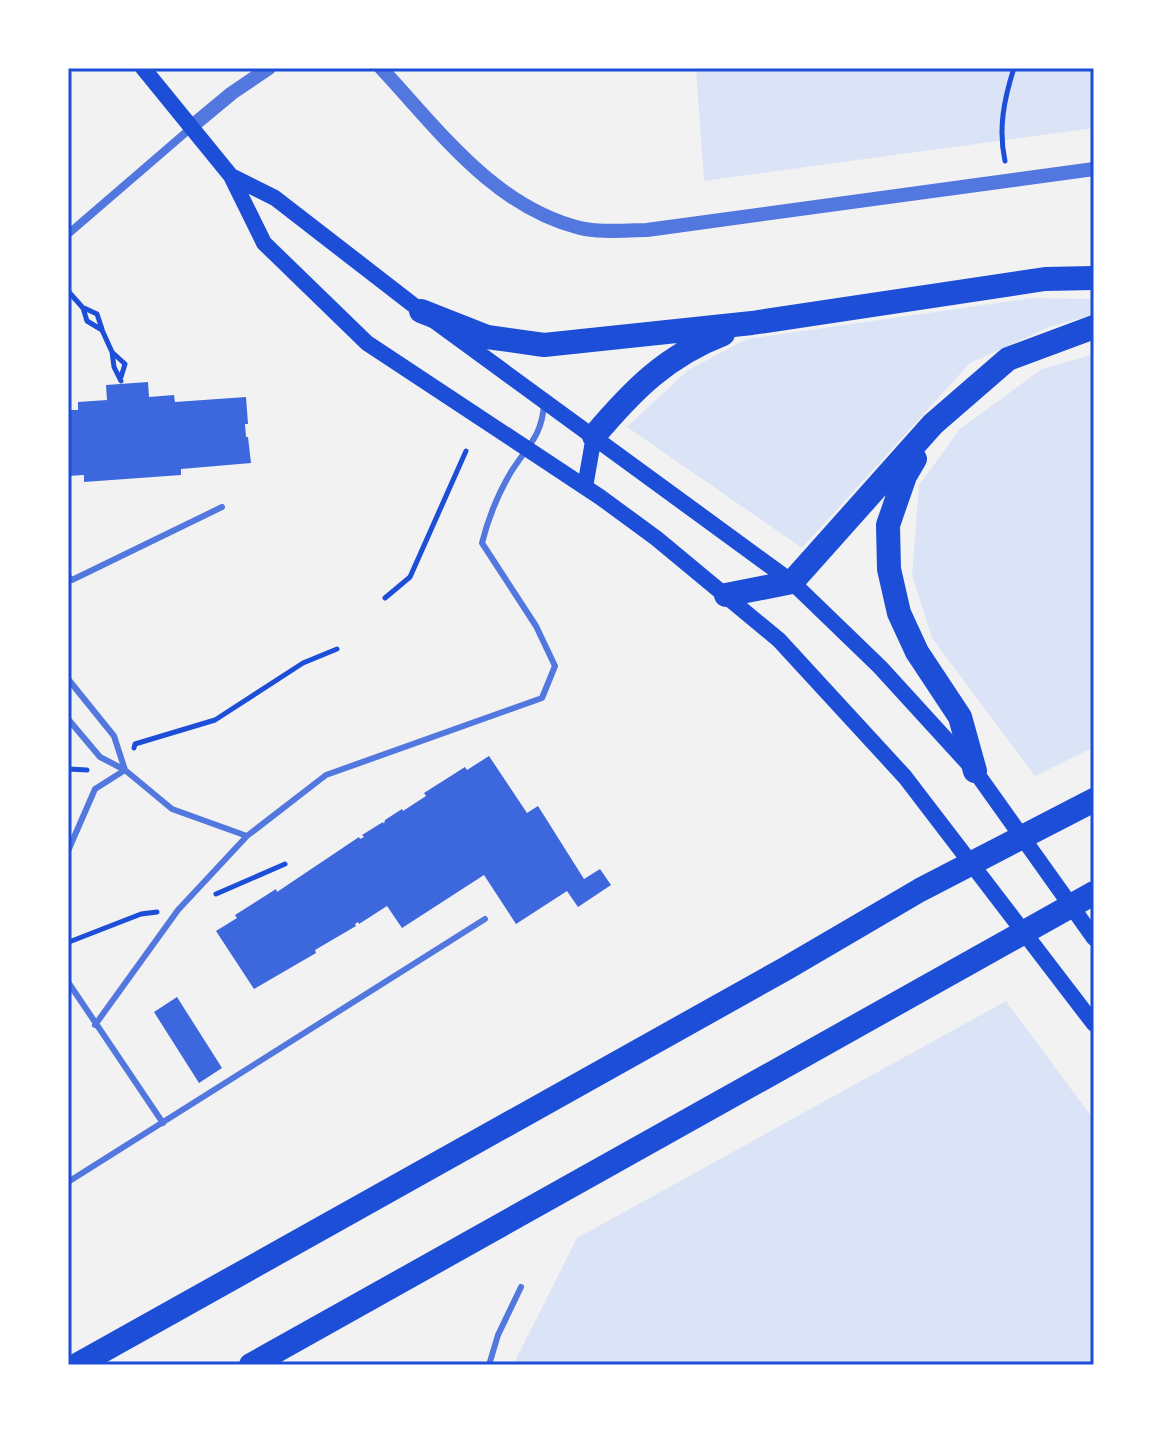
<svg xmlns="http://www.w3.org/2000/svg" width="1162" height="1433" viewBox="0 0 1162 1433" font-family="'DejaVu Sans',sans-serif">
<rect width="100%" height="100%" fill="#f2f2f2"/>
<!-- green -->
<path fill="#dbe4f7" d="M 696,68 L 1094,68 L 1094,128 L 704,181 Z
M 1032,298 L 1094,299 L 1094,315 L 1052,326 L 970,363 L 802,548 L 627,427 L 688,370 L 747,339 Z
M 1094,354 L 1094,747 L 1035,776 L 932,638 L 912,575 L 919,485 L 960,429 L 1042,369 Z
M 1006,1001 L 1094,1120 L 1094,1365 L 513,1365 L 577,1238 Z"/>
<!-- building -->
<path fill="#3d67dc" d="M 148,382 L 149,397 L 174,395 L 175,402 L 246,397 L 248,424 L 245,424 L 246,437 L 248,437 L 251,463 L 181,469 L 181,475 L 84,482 L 84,475 L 68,476 L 68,410 L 78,410 L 78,402 L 107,400 L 106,385 Z
M 489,756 L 527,813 L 538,806 L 584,879 L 600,869 L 611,885 L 578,907 L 567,891 L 516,924 L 484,875 L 402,928 L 387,906 L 359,924 L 358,922 L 355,924 L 356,926 L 315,950 L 316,953 L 254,989 L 216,931 L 237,918 L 235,915 L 276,889 L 277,892 L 359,837 L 360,839 L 364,837 L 362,835 L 383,822 L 384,824 L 385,820 L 402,809 L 403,811 L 426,796 L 424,793 L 465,767 L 467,770 Z
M 177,997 L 222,1068 L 199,1083 L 154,1012 Z"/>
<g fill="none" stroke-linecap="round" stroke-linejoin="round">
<!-- path -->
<path stroke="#1d4ed8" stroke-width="5" d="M 1005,161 C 998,129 1004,99 1014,68
M 68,291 L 83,308 L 87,321 L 102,330 L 112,352 L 114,367 L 121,381
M 84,308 L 97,314 L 102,329
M 113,353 L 125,364 L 121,377
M 385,598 L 410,577 L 466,451
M 134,748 L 135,744 L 215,720 L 303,663 L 337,649
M 68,769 L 87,770
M 216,894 L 285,864
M 69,942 L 141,914 L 157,912"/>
<!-- service -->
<path stroke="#5277de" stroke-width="6" d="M 68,576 L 72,580 L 222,507
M 68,679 L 114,736 L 125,770 L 100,757 L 68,719
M 247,836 L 326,775 L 542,698 L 555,666 L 536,626 L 482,543 C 488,519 498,494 511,472 C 527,446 542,437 544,404
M 68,851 L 95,789 L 125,770 L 172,809 L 247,836 L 178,910 L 95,1025
M 68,982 L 163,1123
M 68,1182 L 485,919
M 489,1365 L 498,1335 L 521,1287"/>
<!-- minor -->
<path stroke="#5277de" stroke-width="8" d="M 68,234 L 191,128"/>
<!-- tertiary -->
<path stroke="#5277de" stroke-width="14" d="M 381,68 C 438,129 494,207 580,228 C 600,233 626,230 647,230 L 1094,169
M 191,127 L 232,93 L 269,68"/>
<!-- secondary -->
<path stroke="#1d4ed8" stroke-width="16" d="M 143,68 L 231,176 L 264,243 L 367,343 L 600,497 L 656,538 L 779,640 L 905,777 L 1094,1024
M 231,176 L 275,198 L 421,311 L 792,582 L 880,667 L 975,771 L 1094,938
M 585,487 L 594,436"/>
<!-- motorway -->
<path stroke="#1d4ed8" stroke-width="24" d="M 421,311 L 487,337 L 544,345 L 752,323 L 1045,279 L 1094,278
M 594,436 C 633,390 666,356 723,334
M 915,459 L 905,476 L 888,525 L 889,569 L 899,613 L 917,652 L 960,717 L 975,771
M 726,595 L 792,582 L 933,424 L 1008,359 L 1094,327
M 77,1365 L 785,969 L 920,890 L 1094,800
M 251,1365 L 1094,893"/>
</g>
<!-- border -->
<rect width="1162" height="1433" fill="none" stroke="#ffffff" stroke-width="140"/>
<rect x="70" y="70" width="1022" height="1293" fill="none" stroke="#1d4ed8" stroke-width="3"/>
</svg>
